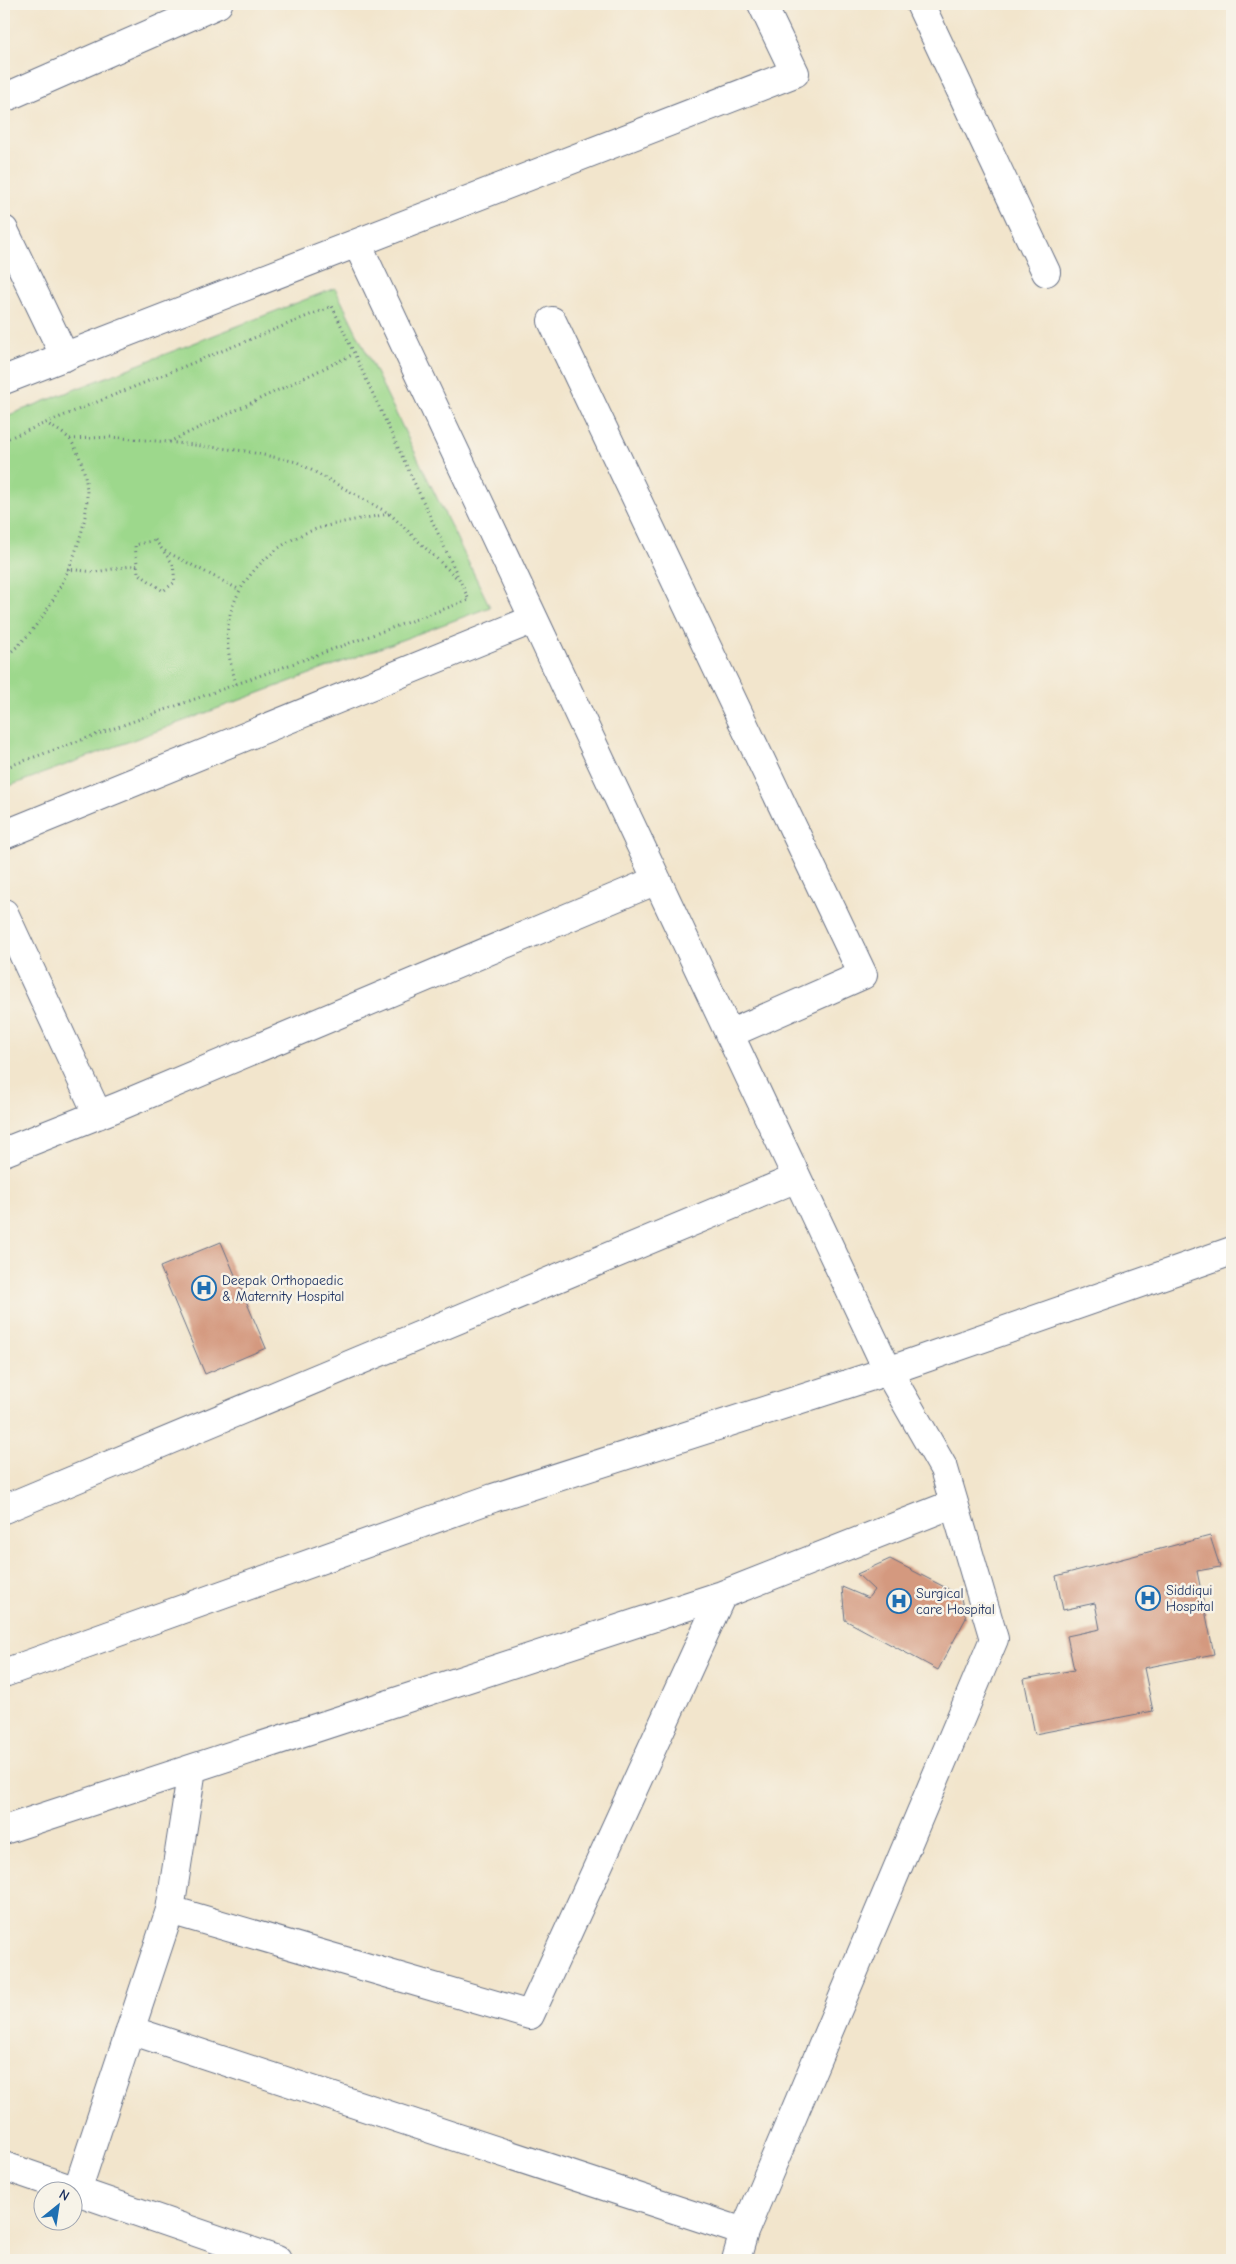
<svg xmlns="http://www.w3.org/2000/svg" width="1236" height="2264" viewBox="0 0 1236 2264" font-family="'Comic Neue',sans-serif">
<rect width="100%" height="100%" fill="#f7f3e8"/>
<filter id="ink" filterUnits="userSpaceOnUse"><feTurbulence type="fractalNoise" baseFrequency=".02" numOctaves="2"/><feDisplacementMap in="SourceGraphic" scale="10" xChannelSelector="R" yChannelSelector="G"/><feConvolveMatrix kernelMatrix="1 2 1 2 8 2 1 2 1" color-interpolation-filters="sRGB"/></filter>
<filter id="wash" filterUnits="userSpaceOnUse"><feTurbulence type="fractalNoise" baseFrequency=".0096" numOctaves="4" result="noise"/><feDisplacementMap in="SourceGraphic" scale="20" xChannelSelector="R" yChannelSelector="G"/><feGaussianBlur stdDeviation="1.12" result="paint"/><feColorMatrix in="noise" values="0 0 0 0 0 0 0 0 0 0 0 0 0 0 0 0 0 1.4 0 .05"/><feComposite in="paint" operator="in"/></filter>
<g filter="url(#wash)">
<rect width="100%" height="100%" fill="#f2e5cc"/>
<!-- green -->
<path fill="#9dd88c" stroke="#5c8475" d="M 335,288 L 490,607 L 4,788 L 4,417 Z"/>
<g id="blocks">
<!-- building -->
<path fill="#d4997f" d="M 221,1242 L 266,1348 L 205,1374 L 160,1267 Z
M 1210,1536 L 1220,1567 L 1197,1571 L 1214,1654 L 1144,1668 L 1153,1711 L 1035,1734 L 1024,1679 L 1074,1670 L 1067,1636 L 1100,1629 L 1095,1603 L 1063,1610 L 1056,1576 Z
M 890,1559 L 960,1595 L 966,1618 L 938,1670 L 845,1620 L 842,1587 L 868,1598 L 874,1590 L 857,1574 Z"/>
</g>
</g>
<g filter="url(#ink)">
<use href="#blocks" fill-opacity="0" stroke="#666f84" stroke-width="1"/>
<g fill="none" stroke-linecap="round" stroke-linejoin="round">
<defs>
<path id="minor" d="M 920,4 L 1046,272
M 4,98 L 218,4
M 4,230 L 65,357
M 357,243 L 888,1371 L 944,1469 L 994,1639 L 744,2232 L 736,2260
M 552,321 L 863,975 L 729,1034
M 4,380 L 795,73 L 762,4
M 4,835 L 534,619
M 4,913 L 98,1115
M 4,1152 L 120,1106 L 657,880
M 4,1509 L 797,1178
M 4,1673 L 493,1498 L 888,1371 L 1232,1251
M 4,1830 L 722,1595 L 953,1504
M 170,1910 L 530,2015 L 722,1595
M 130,2030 L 744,2232
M 77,2191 L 170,1910 L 192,1769"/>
<path id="primary" d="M 4,2166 L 277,2260"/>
</defs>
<!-- minor casing -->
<use href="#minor" stroke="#666f84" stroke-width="30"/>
<!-- primary casing -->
<use href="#primary" stroke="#666f84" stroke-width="30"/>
<!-- path -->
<path stroke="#666f84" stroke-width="3" stroke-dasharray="1 4" stroke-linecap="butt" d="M 70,439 L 109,437 L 168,442 L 245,451 L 297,462 L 390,514 L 458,579
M 4,440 L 332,306 L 469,600 L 4,768
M 169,442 L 354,354
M 155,540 L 173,564 L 175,582 L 163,591 L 138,573 L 135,545 Z
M 165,551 L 240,590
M 67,569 L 95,572 L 137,565
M 4,657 C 46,629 87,546 87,495 C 87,477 81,456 71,441 C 66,434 54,428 46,423
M 236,684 C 233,672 229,659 228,647 C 222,600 257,557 297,537 C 321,524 361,519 389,514"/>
<!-- minor -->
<use href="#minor" stroke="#fff" stroke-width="28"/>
<!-- primary -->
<use href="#primary" stroke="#fff" stroke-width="28"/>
</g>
</g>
<!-- icons -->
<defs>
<symbol id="hospital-ring" viewBox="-11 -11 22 22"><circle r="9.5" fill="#f7f3e8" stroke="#1f6fb2" stroke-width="1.5"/><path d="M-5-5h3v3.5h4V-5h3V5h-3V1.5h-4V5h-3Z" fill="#1f6fb2"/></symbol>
</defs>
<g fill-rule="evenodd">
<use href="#hospital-ring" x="190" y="1274" width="28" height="28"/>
<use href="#hospital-ring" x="1134" y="1584" width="28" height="28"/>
<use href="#hospital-ring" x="885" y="1587" width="28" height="28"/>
</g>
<g text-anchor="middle" stroke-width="5" stroke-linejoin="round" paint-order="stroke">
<!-- poi labels -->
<g font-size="14" fill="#1b2f5e" stroke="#f7f3e8" text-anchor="start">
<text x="222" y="1285">Deepak Orthopaedic<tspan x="222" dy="16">&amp; Maternity Hospital</tspan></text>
<text x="1166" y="1595">Siddiqui<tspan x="1166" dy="16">Hospital</tspan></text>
<text x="916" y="1598">Surgical<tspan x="916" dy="16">care Hospital</tspan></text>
</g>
</g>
<!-- margin -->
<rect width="1236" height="2264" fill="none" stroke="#f7f3e8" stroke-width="20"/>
<!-- north arrow -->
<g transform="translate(58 2206) rotate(30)"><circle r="24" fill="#f7f3e8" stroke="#9fa5b1"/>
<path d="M0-4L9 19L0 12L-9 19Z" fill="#1f6fb2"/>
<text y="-8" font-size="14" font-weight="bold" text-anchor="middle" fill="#1b2f5e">N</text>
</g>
</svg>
